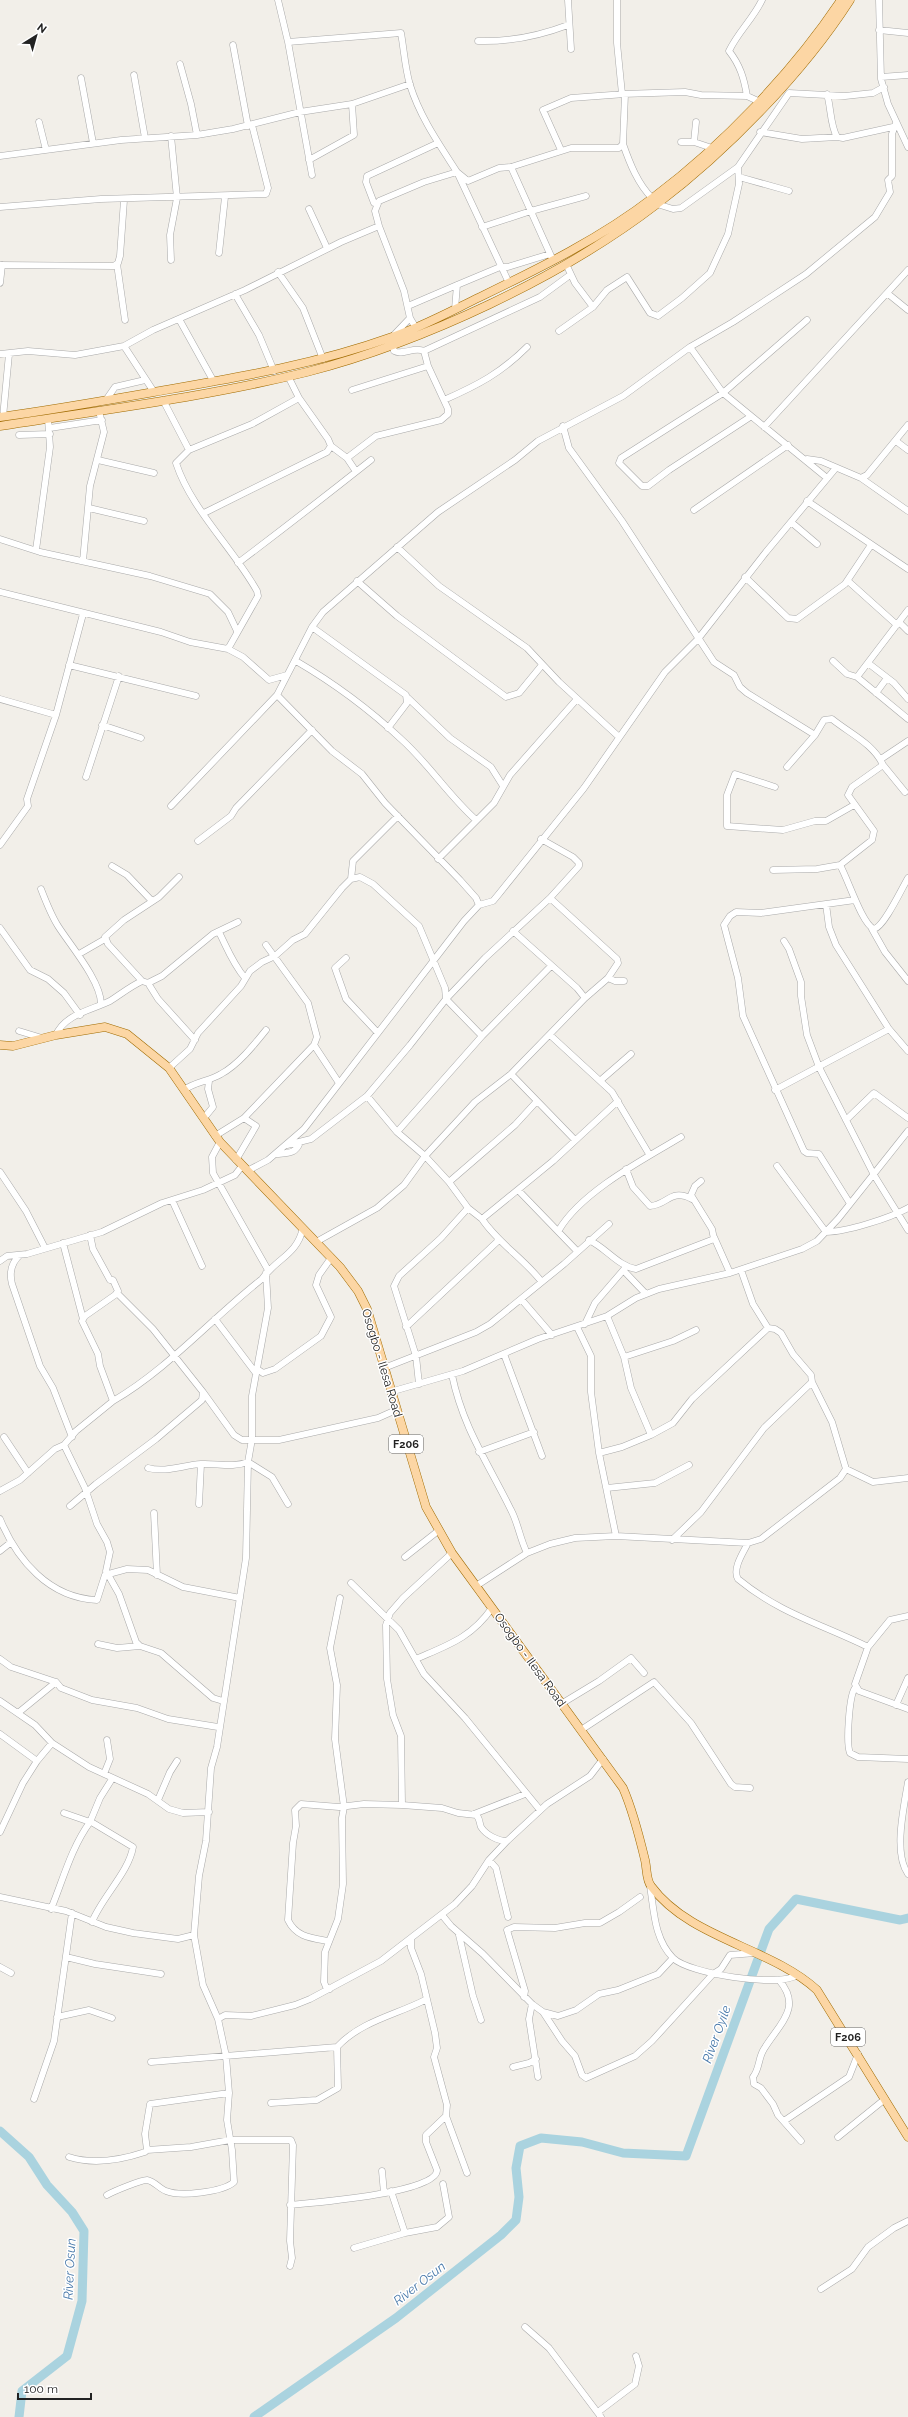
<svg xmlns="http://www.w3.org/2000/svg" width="908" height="2417" viewBox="0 0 908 2417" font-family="Raleway,sans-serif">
<rect width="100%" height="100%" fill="#f2efe9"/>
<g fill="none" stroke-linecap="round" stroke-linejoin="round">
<!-- river -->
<path stroke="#aad3df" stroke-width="9" d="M 0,2131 L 29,2157 L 47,2185 L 72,2212 L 84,2231 L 82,2301 L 67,2356 L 22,2391 L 19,2417
M 254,2417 L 396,2318 L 501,2235 L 516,2220 L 519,2197 L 516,2168 L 520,2146 L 541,2138 L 582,2142 L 623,2153 L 686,2156 L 769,1929 L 796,1899 L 900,1920 L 908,1918"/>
<defs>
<path id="minor" d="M 278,0 L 288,42 L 312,175
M 568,0 L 571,49
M 617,0 L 617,43 L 622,94 L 685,92 L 701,95 L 747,96 L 758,101
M 879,0 L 881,79 L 888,104 L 908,147
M 879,30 L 908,33
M 478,41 C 509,42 539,36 568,25
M 288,42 L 401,33 C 404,50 405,68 410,85 C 420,117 439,144 457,172 L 424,182 L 379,201 L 375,211 L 379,226 L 404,291 L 410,318 L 416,328
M 233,45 L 248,126
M 180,64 L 191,104 L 197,135
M 134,75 L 145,138
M 881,77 L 908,75
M 81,78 L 93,143
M 827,94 C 831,107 830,125 837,137 L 843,138 L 893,127
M 747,96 C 744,78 740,65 729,51 C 738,32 753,19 762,0
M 39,122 L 46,150
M 760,132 L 802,139 L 837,137
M 681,142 L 694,142 L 712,148
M 694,142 L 696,122
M 623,144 C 630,164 638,184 652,198
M 0,156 L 121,140 L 197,135 L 233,129 L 300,112 L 352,104 L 410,84
M 309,160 L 354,135 L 352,104
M 511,167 L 551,256
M 739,177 L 789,191
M 377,203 L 374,203 L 366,182 L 367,176 L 438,143
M 657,204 L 673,209 L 681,208 L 738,167
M 0,207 L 101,199 L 266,194 L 268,188 L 252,125
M 309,209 L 327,248
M 482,227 L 531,211 L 586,196
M 219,253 L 225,197
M 171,260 L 170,235 L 177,198 L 171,136
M 117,264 L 125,320
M 0,265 L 114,266 L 118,263 L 120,256 L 124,200
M 278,272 L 303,308 L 323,359
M 0,283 L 2,265
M 509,283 L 457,172 L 468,181 L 499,168 L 511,167 L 571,148 L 619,148 L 623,144 L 625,94 L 571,98 L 543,110 L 561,150
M 887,293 L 908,310
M 235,294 L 259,335 L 274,371
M 408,306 L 457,285
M 593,307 L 607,290 L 627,277 L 650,313 L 658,316 L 682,298 L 710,273 L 728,234 L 739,184 L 738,167 L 789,93 L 845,96 L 873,93 L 884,87
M 455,309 L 457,285 L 500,267 L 508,267 L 550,254
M 410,318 L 391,338 L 394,351 C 403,356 414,346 424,351 L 428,366
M 179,319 L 214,382
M 559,331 L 593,307 L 575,283 L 566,264
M 124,346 L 154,392
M 690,347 L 723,393 L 827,478
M 424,351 L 540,297 L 570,275
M 0,354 L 28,351 L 75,355 L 124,346 L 153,330 L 245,290 L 341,242 L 379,226
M 288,376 L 299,398
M 106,400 L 115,387 L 145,380
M 163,400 L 189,450
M 444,400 C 478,385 501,373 527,347
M 3,417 L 9,354
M 750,417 L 669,470 L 648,486 L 642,486 L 619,463 L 621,458 L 723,393 L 807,320
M 563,426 L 569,448 L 622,521 L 714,662 L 734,675 L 740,687 L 747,693 L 815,735 L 824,720 L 832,719 C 849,733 874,744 883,765 L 852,787 L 848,795 L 874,831 L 872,840 L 840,865
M 764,427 L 908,270
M 50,428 L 102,420
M 19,435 L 50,434
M 896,441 L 908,450
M 331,446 L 347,458 L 355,470
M 347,458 L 376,436 L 441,420 L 448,414 L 448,409 L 428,366 L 352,390
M 807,459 L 821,461 L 861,478 L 867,475 L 908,425
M 98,460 L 154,473
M 861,478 L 908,511
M 807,501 L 908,569
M 89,508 L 144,521
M 694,510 L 788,445
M 204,513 L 327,452 L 331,446 L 328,439 L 299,398 L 252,424 L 189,450 L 176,463 C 191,509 233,548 257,591 L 258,596 L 228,649
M 791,522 L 817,544
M 0,539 L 40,552 L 150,576 L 210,594 L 228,612 L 237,631
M 397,547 L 439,586 L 527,648 L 559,682 L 618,736
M 36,550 L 50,447 L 48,419
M 83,561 L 90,486 L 104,432 L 99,411
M 238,563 C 283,529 328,494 371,460
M 745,577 L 788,618 L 797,619 L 845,584 L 871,545
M 357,581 L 397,616 L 506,697 L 519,693 L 542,665
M 848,581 L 897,625
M 0,592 L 161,632 L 190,642 L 228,649 L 243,657 L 269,680 L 287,675
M 899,622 L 908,631
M 312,627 L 406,695 L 407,703 L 388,728
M 296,661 C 332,682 370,710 401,739 C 429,764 448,795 476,820
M 833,661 L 847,674 L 857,677 L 908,610
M 868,663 L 894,683 L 908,699
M 69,665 L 196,696
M 857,677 L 908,719
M 876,693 L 887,678
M 277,695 L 332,751 L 362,774 L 385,803 L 460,880 L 476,898 L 479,905
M 408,698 L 450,738 L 491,767 L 503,786
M 0,699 L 56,715
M 102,725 L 141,738
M 881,759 L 908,741
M 883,765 L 905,792
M 787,767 L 815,735
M 86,777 L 119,676
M 775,787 L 735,774 L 727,795 L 727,826 L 783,830 L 815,821 L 826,821 L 854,805
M 171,806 L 277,695 L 312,627 L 323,612 L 438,512 L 515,460 L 538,441 L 623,396 L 690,347 L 733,322 L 806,274 L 875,217 L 890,192 L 888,180 L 892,176 L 892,134 L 896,123
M 541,839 L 573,857 L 579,863 L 579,866 L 550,898 L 617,959 L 618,963 L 608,978
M 198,841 L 231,816 L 236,808 L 312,730
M 0,845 L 28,806 L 27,799 L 56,715 L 83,614
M 438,859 L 494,803 L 510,775 L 577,699
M 112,866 L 127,875 L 152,901
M 773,870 L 817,869 L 840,865 C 848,879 862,924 874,929 C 884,927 902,888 908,878
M 179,877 L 159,897 L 124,920 L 105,937 L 108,944 L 142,981 L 148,983 L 162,976 L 213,934 L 238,922
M 351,879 L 353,861 L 398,816
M 41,889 C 46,902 51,915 58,926 C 70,945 101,981 101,1004
M 826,904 L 829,927 L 836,945 L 889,1029 L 908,1051
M 0,928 L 30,970 L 48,979 L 64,993 L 80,1015
M 872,929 L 885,952 L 908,981
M 513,931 L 577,988 L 585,998
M 219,932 C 227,948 233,964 245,978
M 784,941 L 789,949 L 801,982 L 801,996 L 807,1035 L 819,1067 L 874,1175 L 908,1230
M 79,954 L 105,939
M 346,958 L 335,968 L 346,999 L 377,1032
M 148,983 L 158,999 L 195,1040
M 19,1031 L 42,1038
M 56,1035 C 65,1014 92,1010 110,1001 C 121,994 131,986 142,981
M 550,1035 L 612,1092 L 649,1154
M 314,1045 L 339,1083
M 169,1068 L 190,1049 L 198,1033 L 241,986 L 250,971 L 262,962 L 275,956 L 293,940 L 305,934 L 342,888 L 351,879 L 360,877 L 373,884 L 419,926 L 445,988 L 446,999 L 482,1036
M 511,1074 L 575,1140
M 601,1080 L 631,1054
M 184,1090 C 194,1082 210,1081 221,1074 C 238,1065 254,1045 266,1030
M 775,1090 L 889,1029
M 367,1096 L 397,1132 L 425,1156 L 449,1182 L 468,1208 L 482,1219 L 553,1161 L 618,1101
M 204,1118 L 213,1107 L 208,1089 L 209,1081
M 846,1120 L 874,1093 L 908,1118
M 397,1132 L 482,1036 L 551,966
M 215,1136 L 244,1118 L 314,1045 L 317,1037 L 308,1003 L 266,945
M 220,1142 L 212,1157 L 213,1173 L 268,1270
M 287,1145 L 311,1139 L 367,1096 L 410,1045 L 446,999 L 485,958 L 550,898
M 277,1154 C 288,1153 296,1154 300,1142
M 236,1160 L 256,1126 L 244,1118
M 777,1166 L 826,1232 C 846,1232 890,1218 908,1208
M 626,1169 L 633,1187 L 650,1206 C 668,1205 670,1188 692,1199
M 247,1171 L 268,1160 L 304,1129 L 464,921 L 479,905 L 493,901 L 498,895 L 584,788 L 665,672 L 698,639 L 766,552 L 835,469
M 0,1172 L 26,1211 L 45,1248
M 449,1182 L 515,1125 L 537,1101
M 518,1190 L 577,1251
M 172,1200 L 202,1266
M 849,1202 L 819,1154 L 807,1153 L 804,1151 L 743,1016 L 738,978 L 724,925 L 730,916 L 736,912 L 761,913 L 855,900
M 482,1219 C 498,1243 523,1258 541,1281
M 559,1230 C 581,1192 644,1159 681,1137
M 90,1235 L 93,1249 L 110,1280 L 113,1280 L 118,1291 L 115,1295 L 85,1316 L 82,1321 L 98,1354 L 100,1366 L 113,1401 L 76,1431 L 64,1445 L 85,1488 L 97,1524 L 107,1542 L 110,1552 L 106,1571 L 119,1594 L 136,1642 L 140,1646 L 161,1653 L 213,1698 L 223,1701
M 714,1237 L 730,1273
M 589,1240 C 606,1248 618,1266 636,1269 L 714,1239 L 712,1229 L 691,1195 L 695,1186 L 701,1181
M 316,1242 L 377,1208 L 404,1185 L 425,1156 L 475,1102 L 511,1074 L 585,998 L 608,978 L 615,981 L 624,981
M 63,1243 L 83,1319
M 20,1255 C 11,1263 9,1272 12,1284 L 40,1366 L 53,1388 L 72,1437
M 0,1261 L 7,1256 L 27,1254 L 102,1232 L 162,1203 L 203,1190 L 235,1175 L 242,1166
M 624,1271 L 646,1294
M 521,1299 L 552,1335
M 607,1316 L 624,1357 L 631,1388 L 651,1435 L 673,1423 L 692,1399 L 768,1328
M 215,1319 L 255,1372
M 585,1324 L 595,1303 L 626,1267
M 406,1327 L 499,1240
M 577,1327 L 591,1356 L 591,1392 L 599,1453 L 616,1536
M 504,1354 L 542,1456
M 624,1357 L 673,1341 L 696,1330
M 384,1368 L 476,1332 L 490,1324 L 564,1264 L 609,1224
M 257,1369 L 263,1373 L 275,1369 L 321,1336 L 331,1317 L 316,1285 L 319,1275 L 331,1258
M 452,1375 C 463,1428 488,1463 511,1510 C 518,1523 520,1539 527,1553
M 419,1384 L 416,1356 L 394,1286 L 399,1276 L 441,1238 L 468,1208
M 203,1392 L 234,1435 L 242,1440 L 279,1440 L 378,1418 L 396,1410
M 390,1392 L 463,1371 L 538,1339 L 607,1316 L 636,1298 L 659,1289 L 730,1273 L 802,1249 L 817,1241 L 838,1219 L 908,1131
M 113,1401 C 168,1369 212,1318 262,1279 C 277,1258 297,1255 303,1228
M 4,1437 L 28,1473
M 479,1452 L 534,1432
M 599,1453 L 622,1447 L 651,1435
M 148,1468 C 165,1473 184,1465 201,1464 C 216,1463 233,1468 248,1462 L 272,1477 L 288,1504
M 846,1469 L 873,1482 L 908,1478
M 607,1488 L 655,1483 L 689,1465
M 0,1491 L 20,1480 L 55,1449 L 64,1445
M 199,1504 L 201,1464
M 70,1506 L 96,1484 L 156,1439 L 202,1400 L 203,1392 L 153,1329 L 117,1293
M 154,1513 L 157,1575
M 0,1519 C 17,1560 49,1598 97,1600 L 105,1575 L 127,1569 L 148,1570 L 183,1587 L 240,1598
M 672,1540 L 701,1512 L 764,1428 L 812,1382 L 811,1375 L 793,1354 L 781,1333 L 775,1329 L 768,1328 L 753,1304 L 741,1270
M 748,1543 C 743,1553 732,1569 738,1579 C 779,1613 821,1624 868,1647
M 0,1551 L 10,1543
M 405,1557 L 438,1531
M 351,1583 L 399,1630 L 424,1674 L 465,1718 L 540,1810
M 476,1586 L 527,1553 L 550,1544 L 575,1538 L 616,1536 L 748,1543 L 761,1539 L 840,1478 L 846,1469 L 832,1422 L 812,1382
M 908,1616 L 890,1620 L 868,1647 L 855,1684 L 859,1691 L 908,1709
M 98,1644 L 117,1648 L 140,1646
M 0,1659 L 11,1667 L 56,1682 L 61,1688 L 92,1700 L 137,1708 L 168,1719 L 218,1727
M 416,1659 C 448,1645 471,1638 492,1608
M 855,1688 C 849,1696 846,1744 850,1753 L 858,1757 L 908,1759
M 0,1701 L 35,1725 L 52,1743
M 561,1704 L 599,1681 L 631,1658 L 644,1673
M 896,1705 L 908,1678
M 18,1713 L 56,1682
M 581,1730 L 654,1682 L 691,1723 L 731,1784 L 735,1787 L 750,1788
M 0,1734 L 37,1761 L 52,1743 L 89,1767 L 148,1794 L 169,1809 L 183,1813 L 209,1812
M 104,1774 L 110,1759 L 107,1740
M 908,1782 C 904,1807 893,1853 908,1874
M 158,1800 L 170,1772 L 177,1761
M 402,1805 L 401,1736 L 393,1715 L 387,1679 L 386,1625 L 390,1613 L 403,1598 L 452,1553
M 64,1813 L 90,1822 L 100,1798 L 112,1779
M 474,1814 L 525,1794
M 0,1832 L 23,1783 L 37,1761
M 489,1860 L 496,1868 L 508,1917
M 650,1886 C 654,1910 654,1939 673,1958 C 689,1974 780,1988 797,1975
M 0,1897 L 66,1911 L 106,1927 L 133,1933 L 178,1939 L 194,1935
M 51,1909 C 63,1880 71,1848 90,1822 L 93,1823 L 133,1847 C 129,1872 102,1897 92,1922
M 442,1915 L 451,1926 L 483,1954 L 532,2004 L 543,2012 L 558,2016 L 576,2010 L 599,1994 L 618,1990 L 658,1974 L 673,1958
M 459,1935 L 473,1996 L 481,2020
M 411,1939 L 411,1948 L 421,1974 L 435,2033 L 437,2048 L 434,2057 L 447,2105 L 446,2116 L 467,2173
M 328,1941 C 311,1938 296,1937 288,1920 L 293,1843 L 296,1826 L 295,1810 L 301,1804 L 339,1807 L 364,1804 L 402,1805 L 442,1808 L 458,1813 L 476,1815 C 480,1818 479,1822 481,1827 C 486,1835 498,1841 507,1841
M 66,1957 L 95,1964 L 161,1974
M 0,1967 L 11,1973
M 779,1980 C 803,2008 779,2024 764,2049 C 758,2058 760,2068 753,2077 L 754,2084 L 761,2088 L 773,2104 L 778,2115 L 801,2141
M 330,1989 L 326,1987 L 324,1982 L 325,1952 L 338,1919 L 343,1884 L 342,1818 L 344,1807 L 335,1739 L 337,1685 L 330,1648 L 340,1598
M 524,1997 L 525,1991 L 507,1930 L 514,1927 L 555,1928 L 585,1923 L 600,1923 L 619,1912 L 640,1897
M 532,2004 L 529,2019 L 538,2077
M 543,2012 L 562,2041 L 575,2056 L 582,2075 L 586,2078 L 635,2056 L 652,2041 L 713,1974 L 721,1969 L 730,1955 L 755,1953
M 57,2017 L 89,2010 L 112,2018
M 218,2019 L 225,2015 L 251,2016 L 295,2005 L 310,1999 L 381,1961 L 455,1904 L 472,1886 L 489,1860 L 507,1841 L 547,1804 L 590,1776 L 603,1759
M 151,2062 L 337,2047 C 361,2021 396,2015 425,2000
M 513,2067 L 529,2063 L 536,2059
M 34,2099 L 54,2041 L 72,1913
M 271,2103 L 317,2100 L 338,2088 L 337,2047
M 784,2121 L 849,2077 L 858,2054
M 838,2137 L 885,2099
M 147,2150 L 191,2147 L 230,2140 L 291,2140 L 293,2145 L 290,2241 L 292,2258 L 290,2266
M 69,2157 C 94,2165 121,2160 145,2152 L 147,2150 L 145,2134 L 150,2104 L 229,2093
M 382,2171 L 384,2193
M 391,2191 L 405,2233
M 107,2195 C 114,2191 141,2180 147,2180 C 154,2181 160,2189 166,2191 C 180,2197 223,2192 234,2182 L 232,2150 L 227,2120 L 229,2093 L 226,2056 L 218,2019 L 203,1985 L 194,1935 L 199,1876 L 206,1841 L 211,1768 L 217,1747 L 246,1558 L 248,1462 L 252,1439 L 252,1396 L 268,1308 L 266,1273
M 290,2205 C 311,2203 438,2193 437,2170 L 426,2142 L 426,2135 L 446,2116
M 354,2248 L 405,2233 L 437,2227 L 449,2217 L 443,2184
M 821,2289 L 852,2269 L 868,2247 L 894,2228 L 908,2221
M 525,2327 L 549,2348 L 601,2417
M 598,2412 L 635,2384 L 639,2366 L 636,2356"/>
<path id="major" d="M 0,417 C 52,410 103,401 154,392 C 234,378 314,365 392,337 C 422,327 451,311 480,297 C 540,268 601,238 654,197 C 723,145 793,72 841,0
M 0,426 C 102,410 206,397 307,372 C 423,342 562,277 657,204 C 726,152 804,72 850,0
M 0,1045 L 13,1046 L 56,1035 L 105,1027 L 127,1034 L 169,1068 L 220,1142 L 340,1267 L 358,1291 L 367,1309 L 426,1507 L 452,1553 L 623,1788 C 633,1811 639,1835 645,1860 C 647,1868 646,1880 651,1886 C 690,1939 770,1947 817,1990 L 908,2137"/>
</defs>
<!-- minor casing -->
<use href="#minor" stroke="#a9a9a9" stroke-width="7"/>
<!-- major casing -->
<use href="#major" stroke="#a06b00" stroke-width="9"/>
<!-- minor -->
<use href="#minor" stroke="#fff" stroke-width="6"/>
<!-- major -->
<use href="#major" stroke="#fcd6a4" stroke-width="8"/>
</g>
<g text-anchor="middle" stroke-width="3" stroke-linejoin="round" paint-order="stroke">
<!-- shield labels -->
<g fill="#fff" stroke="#646464" stroke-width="1">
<rect x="389" y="1435" width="34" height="18" rx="3"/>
<rect x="831" y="2028" width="34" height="18" rx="3"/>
</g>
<g font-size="11" font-weight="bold" fill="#222">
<text x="406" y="1448">F206</text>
<text x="848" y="2041">F206</text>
</g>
<!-- street labels -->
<g font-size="12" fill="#222" stroke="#fff">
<text transform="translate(382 1363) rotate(73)" y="4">Osogbo - Ilesa Road</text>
<text transform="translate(530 1660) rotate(54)" y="4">Osogbo - Ilesa Road</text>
</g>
<!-- water labels -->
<g font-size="13" font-style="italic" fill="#4a7aab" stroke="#fff">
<text transform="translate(716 2034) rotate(-70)" y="5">River Oyile</text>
<text transform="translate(69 2269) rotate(-87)" y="5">River Osun</text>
<text transform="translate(419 2283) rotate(-38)" y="5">River Osun</text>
</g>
</g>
<!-- north arrow -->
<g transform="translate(36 36) rotate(37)" stroke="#ffffff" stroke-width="3" paint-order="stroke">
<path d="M0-3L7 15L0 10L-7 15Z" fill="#222222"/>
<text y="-6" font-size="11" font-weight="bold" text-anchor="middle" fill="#222222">N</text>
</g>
<!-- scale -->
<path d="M18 2393v6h73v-6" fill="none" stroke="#222222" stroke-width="2"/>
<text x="24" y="2393" font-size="12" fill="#222222" stroke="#ffffff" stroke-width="3" paint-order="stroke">100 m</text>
</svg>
